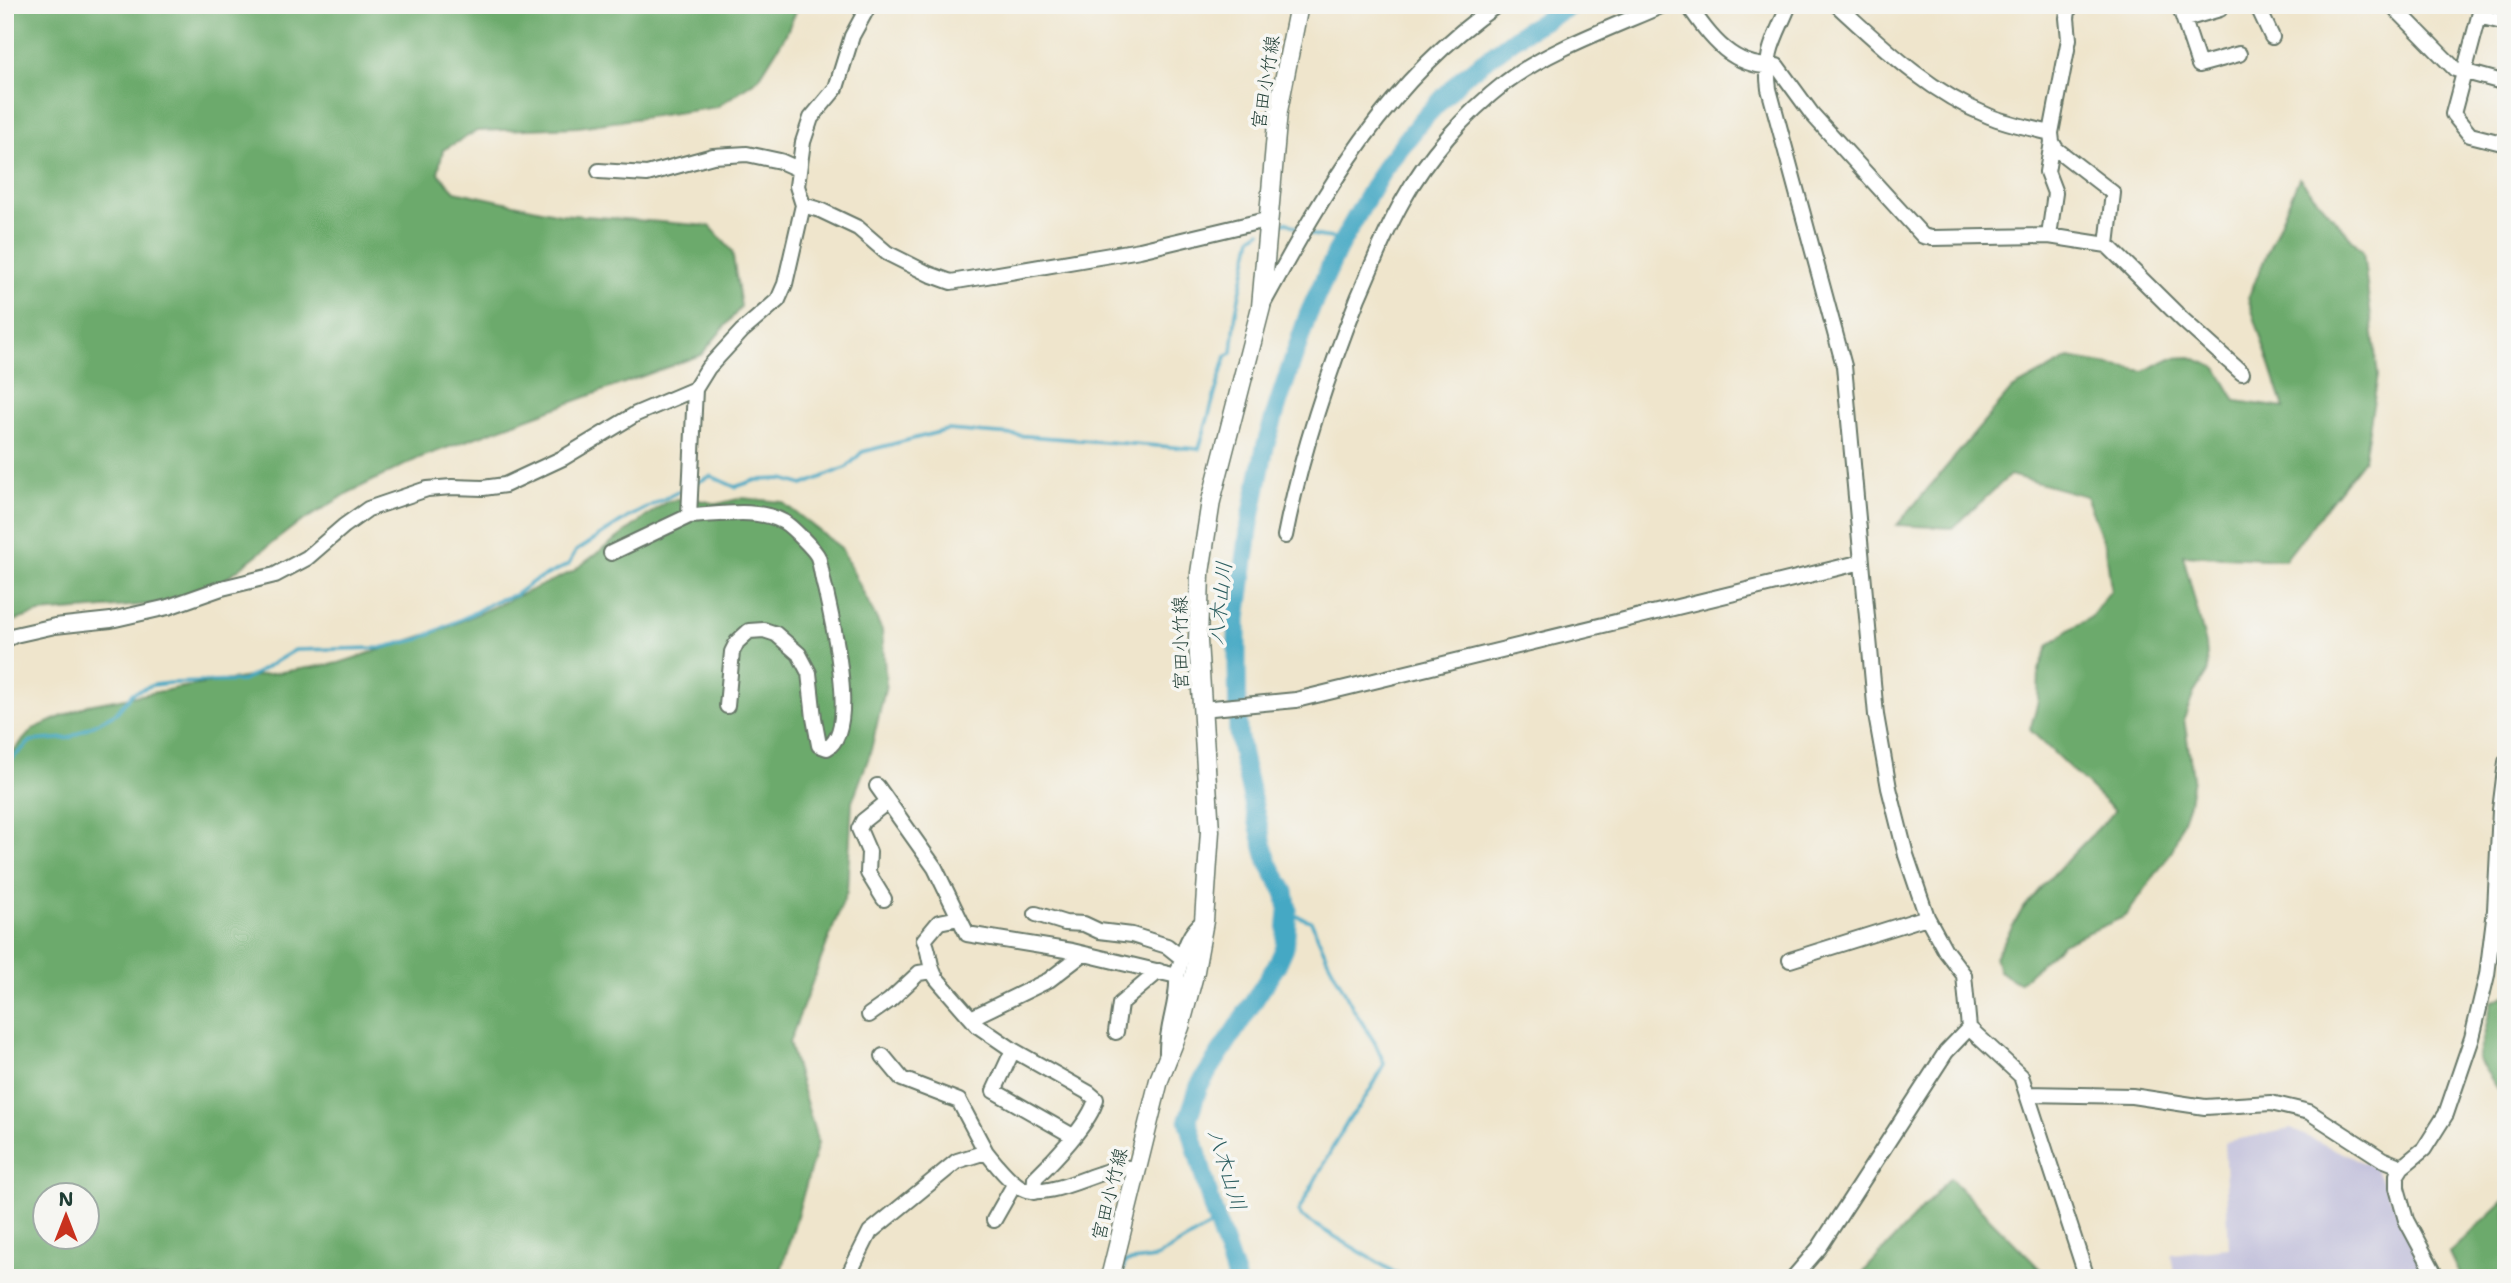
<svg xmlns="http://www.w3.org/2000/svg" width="2511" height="1283" viewBox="0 0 2511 1283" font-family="'Shantell Sans','Klee One',sans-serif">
<rect width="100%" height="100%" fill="#f6f6f2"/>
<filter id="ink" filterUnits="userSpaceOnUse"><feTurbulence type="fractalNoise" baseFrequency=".0143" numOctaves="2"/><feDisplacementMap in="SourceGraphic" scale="14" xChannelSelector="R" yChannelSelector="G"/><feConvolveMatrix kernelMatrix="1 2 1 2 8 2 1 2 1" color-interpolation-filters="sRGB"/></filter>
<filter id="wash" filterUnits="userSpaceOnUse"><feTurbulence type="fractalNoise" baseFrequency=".00686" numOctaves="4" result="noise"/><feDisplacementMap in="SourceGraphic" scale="28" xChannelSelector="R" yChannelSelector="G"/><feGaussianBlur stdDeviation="1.57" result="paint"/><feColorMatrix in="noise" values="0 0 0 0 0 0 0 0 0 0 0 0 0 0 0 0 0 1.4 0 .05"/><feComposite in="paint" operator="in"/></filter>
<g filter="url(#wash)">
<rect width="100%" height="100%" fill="#efe5cc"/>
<!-- industrial -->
<path fill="#c3c1db" d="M 2291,1129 L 2375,1168 L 2432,1278 L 2175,1278 L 2171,1254 L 2229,1248 L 2224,1142 Z"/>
<!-- forest -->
<path fill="#6caa6c" stroke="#467450" stroke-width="2" fill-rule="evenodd" d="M 5,5 L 799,5 L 784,38 L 759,78 L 717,107 L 578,127 L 477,131 L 443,150 L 438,173 L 455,191 L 560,214 L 710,226 L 732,251 L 741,307 L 701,355 L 419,458 L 350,492 L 293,527 L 215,587 L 168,603 L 39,613 L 5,624 Z
M 2299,178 L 2363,252 L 2378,376 L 2364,459 L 2285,560 L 2183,555 L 2206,644 L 2208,671 L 2194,693 L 2184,719 L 2193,777 L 2189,803 L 2172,851 L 2126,916 L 2062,944 L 2019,983 L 1999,971 L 1995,957 L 2022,910 L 2044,884 L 2115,811 L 2030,730 L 2038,701 L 2039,670 L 2049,645 L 2072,628 L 2091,617 L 2111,590 L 2106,548 L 2086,496 L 2010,475 L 1953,528 L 1897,525 L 2012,389 L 2069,358 L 2144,371 L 2171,358 L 2191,357 L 2217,368 L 2236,401 L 2284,408 L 2248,298 Z
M 689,498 L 718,504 L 742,498 L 782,502 L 841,548 L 882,630 L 886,685 L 870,754 L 852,802 L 847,891 L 789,1043 L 818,1143 L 779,1278 L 5,1278 L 5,760 L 33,729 L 88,705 L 178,688 L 339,663 L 441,630 L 572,572 L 666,502 ZM 46,1196 L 88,1196 L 88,1238 L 46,1238 Z
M 2506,995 L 2506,1101 L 2478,1059 L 2492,1002 Z
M 1950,1178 L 2049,1278 L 1858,1278 Z
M 2506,1199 L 2506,1278 L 2461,1278 L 2449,1253 Z"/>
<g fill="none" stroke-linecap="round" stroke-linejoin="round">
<!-- stream -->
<path stroke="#44a8c4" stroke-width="3.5" d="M 1275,226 L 1286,222 L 1300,229
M 1306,233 C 1319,238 1331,236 1343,241
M 696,483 L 711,476 L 735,487 L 756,480 L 783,479 L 803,485 L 847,467 L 862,452 L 947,430 L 1199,449 L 1226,356 L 1232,353 L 1236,312 L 1252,237 L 1261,231
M 5,765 L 31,741 L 69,738 L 116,713 L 133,693 L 153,685 L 170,683 L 243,681 L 295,650 L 381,648 L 419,639 L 468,616 L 495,601 L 515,595 L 534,581 L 568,565 L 576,551 L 629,517 L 685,488
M 1288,913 L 1311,921 L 1328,960 L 1354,1010 L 1375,1043 L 1384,1063 L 1382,1070 L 1361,1105 L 1351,1116 L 1334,1145 L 1298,1212 L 1302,1217 L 1404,1278
M 1121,1278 L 1125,1262 L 1155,1258 L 1217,1222"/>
<!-- river -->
<path stroke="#44a8c4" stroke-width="19" d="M 1236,1278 L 1213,1210 L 1188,1119 L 1199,1086 L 1277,965 L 1285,947 L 1288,910 L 1285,892 L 1268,862 L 1263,844 L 1243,760 L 1238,733 L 1237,666 L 1237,619 L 1250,523 L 1265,447 L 1279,401 L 1308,315 L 1338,249 L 1384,168 L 1423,119 L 1463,77 L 1522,33 L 1572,5"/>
</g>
</g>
<g filter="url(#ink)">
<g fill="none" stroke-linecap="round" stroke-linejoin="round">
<defs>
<path id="minor" d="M 1688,5 C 1711,38 1733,69 1777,66 L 1812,114 L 1923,236 L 1932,238 L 2049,236 L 2107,245 L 2183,320 L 2242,373
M 1789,5 C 1775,39 1764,51 1769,89 L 1844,366 L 1876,715 L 1889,788 L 1906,855 L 1927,917 L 1945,950 L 1964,975 L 1969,1028 L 2021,1076 L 2087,1278
M 1837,5 C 1884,48 1929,92 1989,116 C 2008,124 2031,128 2051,133
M 2069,5 L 2067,18 L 2069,39 L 2051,133 L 2052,142 L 2056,149 L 2113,193 L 2107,245
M 2179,5 L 2199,65 L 2239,54
M 2257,5 L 2272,37
M 2392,5 L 2455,69 L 2506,83
M 2482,5 L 2453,114 L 2470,135 L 2506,144
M 2479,16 L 2506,23
M 2185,19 L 2220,9
M 599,171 L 647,174 L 713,156 L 747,154 L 780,161 L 798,169
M 803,205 L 820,210 L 858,228 L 887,253 L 929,274 L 951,282 L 1140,250 L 1270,219
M 2049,236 L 2055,193 L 2047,172 L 2052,142
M 1263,304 C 1325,191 1387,80 1497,5
M 1285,536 C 1301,454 1327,376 1358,298 C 1372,266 1385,232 1402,202 C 1427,156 1465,114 1506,82 C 1549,50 1613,27 1663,5
M 611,553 L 689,516
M 5,640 L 15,635 L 55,626 L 111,620 L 168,607 L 222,588 L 275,575 L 307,558 L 344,526 L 368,509 L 427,489 L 452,487 L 483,488 L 505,485 L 563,458 L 636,414 L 695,389
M 727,706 L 732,652 L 737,642 L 749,631 L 764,630 L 776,634 L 799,654 L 809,673 L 814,718 L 819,745 L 827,748 C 859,730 832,619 825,588 C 822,578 821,566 818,557 C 815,550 791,526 784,522 C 757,507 719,515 689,516 L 695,389 L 708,368 L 742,331 L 778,300 L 785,284 L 803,205 L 797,186 L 803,142 L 811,118 L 836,88 L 852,36 L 869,5
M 1202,709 L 1296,700 L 1862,562
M 877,786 L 935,868 L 967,934 L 1072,951 L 1177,976 C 1183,955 1186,934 1204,921
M 884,899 L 868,873 L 869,852 L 859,829 L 863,821 L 887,802
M 2495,910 L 2500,810 L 2506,762
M 1036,914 L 1065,923 L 1084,924 L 1099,931 L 1132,935 L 1167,946 L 1182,958
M 959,918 L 939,922 L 924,940 C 931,953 928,967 937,979 L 978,1026 L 1013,1050 L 1089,1093 L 1096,1099 C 1091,1122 1052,1162 1035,1178 L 1034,1192
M 1790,960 L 1927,917
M 869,1015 L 889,1001 L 919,973 L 931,971
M 971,1018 L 1049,980 L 1083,954
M 1116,1032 L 1120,1004 L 1159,971
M 1013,1050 L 994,1091 L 1073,1136
M 1167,1053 C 1166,1027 1179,1002 1177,976
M 883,1056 L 902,1079 L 959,1101 L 986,1152
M 2027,1094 L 2132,1096 L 2205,1107 L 2271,1103 L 2309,1112 L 2382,1159 L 2402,1167
M 994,1220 L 1015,1183
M 847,1278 L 870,1232 L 957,1161 L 986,1152 C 996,1164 1007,1179 1020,1187 C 1039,1200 1080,1180 1099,1174 C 1113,1169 1122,1166 1136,1169
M 1793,1278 L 1819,1248 L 1946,1052 L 1969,1028
M 2437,1278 L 2406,1220 L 2397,1188 L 2397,1175 L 2402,1167 L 2424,1149 L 2446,1114 L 2472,1038 L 2487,975 L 2495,910 L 2506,909"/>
<path id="major" d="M 1110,1278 L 1159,1080 L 1180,1027 L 1195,971 L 1204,921 L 1210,831 L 1198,641 L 1200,573 L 1211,501 L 1261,307 L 1278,111 L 1299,5"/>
</defs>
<!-- minor casing -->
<use href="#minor" stroke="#687869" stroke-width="18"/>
<!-- major casing -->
<use href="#major" stroke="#687869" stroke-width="21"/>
<!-- minor -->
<use href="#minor" stroke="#fff" stroke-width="14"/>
<!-- major -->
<use href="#major" stroke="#fff" stroke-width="18"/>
</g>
</g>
<g text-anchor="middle" stroke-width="7" stroke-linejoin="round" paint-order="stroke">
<!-- street labels -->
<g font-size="19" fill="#1f3d34" stroke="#f6f6f2">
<text transform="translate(1265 82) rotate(-81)" y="7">宮田小竹線</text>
<text transform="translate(1180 643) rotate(-91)" y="7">宮田小竹線</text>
<text transform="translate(1109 1194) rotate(-76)" y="7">宮田小竹線</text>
</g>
<!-- water labels -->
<g font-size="21" font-style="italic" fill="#2a5d5f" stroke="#f6f6f2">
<text transform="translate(1220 603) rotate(-84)" y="7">八木山川</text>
<text transform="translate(1227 1170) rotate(73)" y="7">八木山川</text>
</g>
</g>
<!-- margin -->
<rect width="2511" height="1283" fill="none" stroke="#f6f6f2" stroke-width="28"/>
<!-- north arrow -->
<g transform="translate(66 1216)"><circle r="33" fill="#f6f6f2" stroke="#a0aca6" stroke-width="2"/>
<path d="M0-5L12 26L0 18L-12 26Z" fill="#c8321e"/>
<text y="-10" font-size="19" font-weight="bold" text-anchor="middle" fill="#1f3d34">N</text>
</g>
</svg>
